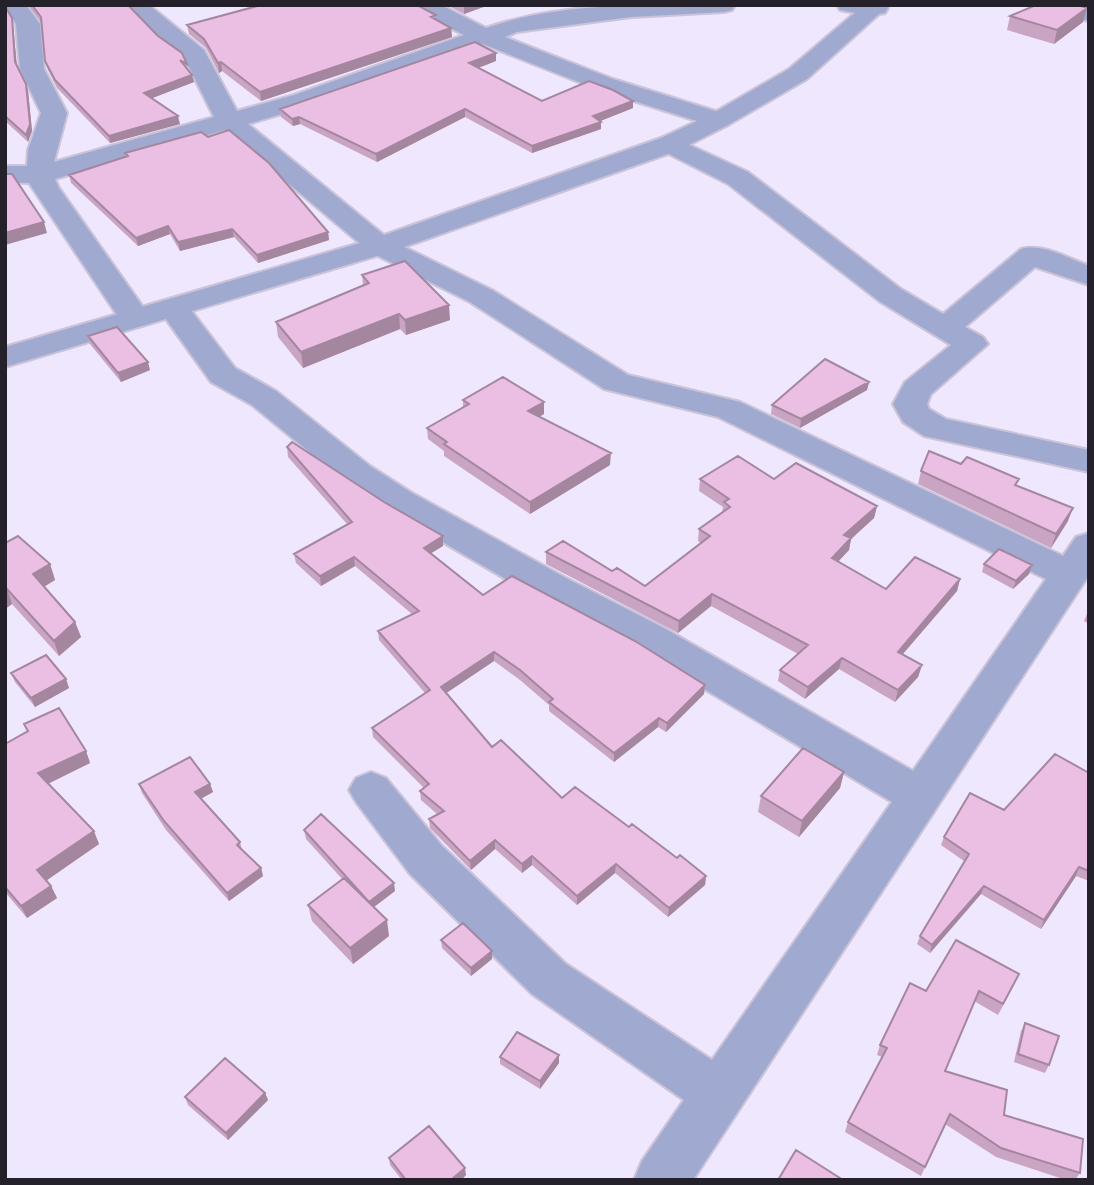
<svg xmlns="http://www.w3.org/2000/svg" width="1094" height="1185" viewBox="0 0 1094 1185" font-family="'IBM Plex Sans',sans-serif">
<rect width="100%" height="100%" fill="#efe7fd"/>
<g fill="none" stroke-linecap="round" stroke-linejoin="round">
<defs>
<path id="minor" d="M 5,5 L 26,5 L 40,24 L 44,69 L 67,113 L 54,162 L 214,117 L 185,59 L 124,5 L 149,5 L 204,50 L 237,111 L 294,95 L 464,35 L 415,10 L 412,5 L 441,5 L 486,28 C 563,1 654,5 735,5 L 732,10 L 724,12 L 631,17 L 517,32 L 505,37 L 613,79 L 728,115 L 732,120 L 728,125 L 719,128 L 596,89 L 483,44 L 312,105 L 248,124 L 390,240 L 492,290 L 628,375 L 740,402 L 1063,556 L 1076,537 L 1089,533 L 1089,575 L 1083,584 L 693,1180 L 634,1180 L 642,1161 L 684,1100 L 532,994 L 410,874 L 356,802 L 349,790 L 356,778 L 371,772 L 386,778 L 442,846 L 566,964 L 712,1060 L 892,802 L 636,648 L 538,598 L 386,509 L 346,482 L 252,405 L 211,382 L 158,308 L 162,301 L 173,299 L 184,301 L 235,368 L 276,391 L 370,466 L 412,493 L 566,578 L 664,628 L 913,771 L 1046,579 L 718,417 L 604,389 L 470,302 L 370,252 L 225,130 L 55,179 L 59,188 L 150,317 L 145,324 L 134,326 L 123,324 L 29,183 L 5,182 L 5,166 L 27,166 L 28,150 L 41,113 L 20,69 L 16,24 Z
M 837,5 L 887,5 L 888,8 L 885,13 C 871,16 854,13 840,10 Z
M 1048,5 L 1089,7 L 1089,21 L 1051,10 Z
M 670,136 L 748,172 L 901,289 L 943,314 L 1021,249 C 1042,243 1068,258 1089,266 L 1089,285 L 1035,267 L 965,327 L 983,337 L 988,344 L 931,394 L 927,404 L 929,409 L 946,419 L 1089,450 L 1089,472 L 924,436 L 903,422 L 893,404 L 905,382 L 951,345 L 879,301 L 728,184 L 661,150 L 657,144 L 661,138 Z"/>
<path id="tertiary" d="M 864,5 L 889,5 L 807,79 L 728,125 L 679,150 L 390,252 L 5,367 L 5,347 L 370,240 L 661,138 L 710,115 L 789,69 Z"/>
</defs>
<!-- minor casing -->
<use href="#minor" stroke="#cbc3d7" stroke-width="4"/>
<!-- tertiary casing -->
<use href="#tertiary" stroke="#cbc3d7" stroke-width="4"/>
<!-- minor -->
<use href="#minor" fill="#a0aad1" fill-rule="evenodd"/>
<!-- tertiary -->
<use href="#tertiary" fill="#a0aad1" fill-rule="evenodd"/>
</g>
<!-- wall -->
<path fill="#caa4c3" d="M 28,5 L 128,5 L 187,64 L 188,70 L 192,75 L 194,82 L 151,98 L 180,124 L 110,143 L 57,88 L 47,68 L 45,61 L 41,22 Z
M 447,5 L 489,5 L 464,14 Z
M 5,6 L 13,25 L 17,65 L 28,91 L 32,131 L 28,142 L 5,121 Z
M 1087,8 L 1083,22 L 1054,44 L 1007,30 L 1010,16 Z
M 436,20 L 451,28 L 452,37 L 261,101 L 222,71 L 219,73 L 206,48 L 189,34 L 187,25 Z
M 496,61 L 478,68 L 542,101 L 633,101 L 633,108 L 600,121 L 601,129 L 532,153 L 465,117 L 377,162 L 300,124 L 293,126 L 281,117 L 280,109 Z
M 125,153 L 328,232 L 329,240 L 258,263 L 234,237 L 180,251 L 170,234 L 138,246 L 71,183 L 69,175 L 126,157 Z
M 362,275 L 450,320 L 406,335 L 400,329 L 303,368 L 278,337 L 276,322 L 363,285 Z
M 88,336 L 150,370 L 121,382 L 90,344 Z
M 869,382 L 867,390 L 800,428 L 771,414 L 772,405 Z
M 463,400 L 544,402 L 544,414 L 539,416 L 610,465 L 530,514 L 444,456 L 444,451 L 428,439 L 427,428 L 463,407 Z
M 287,447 L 443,546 L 431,553 L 483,595 L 705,685 L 704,694 L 666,732 L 658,727 L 614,762 L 549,711 L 549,705 L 520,680 L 494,661 L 446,693 L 492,747 L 562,798 L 629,827 L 706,876 L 705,885 L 668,917 L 615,873 L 577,905 L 532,865 L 522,873 L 495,849 L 471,870 L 430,828 L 429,819 L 437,814 L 421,800 L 420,791 L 424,788 L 373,737 L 372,728 L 425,693 L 379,640 L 378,631 L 412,614 L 355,566 L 321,586 L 296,563 L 294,554 L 347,524 L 288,457 Z
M 921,471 L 1017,486 L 1068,521 L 1051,548 L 918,484 Z
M 700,479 L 774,479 L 877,506 L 874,518 L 851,539 L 849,550 L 838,562 L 886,589 L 960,579 L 957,591 L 903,654 L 922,665 L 918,677 L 895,702 L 839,669 L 805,699 L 778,681 L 780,670 L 798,654 L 711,606 L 678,633 L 546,564 L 546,552 L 612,571 L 645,586 L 701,543 L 698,541 L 699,529 L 722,512 L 723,507 L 699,491 Z
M 5,543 L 50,564 L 55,580 L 44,587 L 75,622 L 81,637 L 59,656 L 12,604 L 5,609 Z
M 984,564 L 1029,574 L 1013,589 L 982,572 Z
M 1089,609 L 1089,624 L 1084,621 Z
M 11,673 L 66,679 L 69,688 L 35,707 L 15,682 Z
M 24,724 L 86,751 L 90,763 L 48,784 L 99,844 L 46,880 L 51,886 L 57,898 L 27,918 L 5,892 L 5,744 L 27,731 Z
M 844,772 L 840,788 L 799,837 L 758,812 L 761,796 Z
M 1089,773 L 1089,881 L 1076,876 L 1041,929 L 981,894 L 930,953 L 917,944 L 920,936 L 964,861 L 941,845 L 944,837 Z
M 139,784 L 210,784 L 213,792 L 200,799 L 240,842 L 242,850 L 261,868 L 263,876 L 229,901 L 166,830 L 142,793 Z
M 304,830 L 395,891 L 374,907 L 389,936 L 353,964 L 312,921 L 308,905 L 343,880 L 306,839 Z
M 441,940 L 492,951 L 492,959 L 471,976 L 442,948 Z
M 1014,985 L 998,1015 L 974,1001 L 945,1071 L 1080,1173 L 1075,1180 L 1066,1180 L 996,1157 L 945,1124 L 921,1176 L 845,1132 L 848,1122 L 882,1057 L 877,1055 L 880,1045 L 926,991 Z
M 1025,1023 L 1049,1065 L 1045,1073 L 1014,1062 L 1021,1031 Z
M 500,1057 L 559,1063 L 540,1089 L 500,1064 Z
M 265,1093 L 268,1100 L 228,1140 L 188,1105 L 185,1097 Z
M 389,1158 L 466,1175 L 461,1180 L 402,1180 L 390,1165 Z"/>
<!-- shaded-wall -->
<path fill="#a4869f" d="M 464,5 L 489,5 L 464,14 Z
M 1087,8 L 1083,22 L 1054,44 L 1057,30 Z
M 12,18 L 13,25 L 17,69 L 15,62 Z
M 451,28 L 452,37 L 261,101 L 260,92 Z
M 496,53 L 496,61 L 470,71 L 469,63 Z
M 221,62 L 222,71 L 219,73 L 218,63 Z
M 192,75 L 194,82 L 145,101 L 144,93 Z
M 26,84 L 28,91 L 32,131 L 28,142 L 26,135 Z
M 633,101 L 633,108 L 593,124 L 593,116 Z
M 465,109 L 465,117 L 377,162 L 376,154 Z
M 178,116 L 180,124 L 110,143 L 109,136 Z
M 299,117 L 300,124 L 293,126 L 292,119 Z
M 601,122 L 601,129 L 532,153 L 532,146 Z
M 44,222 L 47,233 L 5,245 L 5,233 Z
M 168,226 L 170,234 L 138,246 L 136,238 Z
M 232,229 L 234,237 L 180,251 L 178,242 Z
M 328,232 L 329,240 L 258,263 L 257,255 Z
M 449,305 L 450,320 L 406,335 L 405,320 Z
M 399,314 L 400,329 L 303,368 L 301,352 Z
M 148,362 L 150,370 L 121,382 L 118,373 Z
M 869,382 L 867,390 L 800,428 L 801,419 Z
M 544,402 L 544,414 L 529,423 L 528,411 Z
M 611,453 L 610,465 L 530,514 L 530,502 Z
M 877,506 L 874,518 L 851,539 L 849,550 L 830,570 L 832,558 L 844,535 Z
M 1073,508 L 1068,521 L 1051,548 L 1056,534 Z
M 443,536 L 443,546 L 425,557 L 424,548 Z
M 354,557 L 355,566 L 321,586 L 320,576 Z
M 50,564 L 55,580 L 38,590 L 33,574 Z
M 1032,565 L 1029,574 L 1013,589 L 1016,581 Z
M 960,579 L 957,591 L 895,663 L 898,652 Z
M 5,589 L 7,589 L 12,604 L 5,609 Z
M 712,594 L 711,606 L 678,633 L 679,621 Z
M 75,622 L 81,637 L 59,656 L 54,641 Z
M 494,652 L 494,661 L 442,696 L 441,687 Z
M 842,658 L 839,669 L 805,699 L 808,687 Z
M 922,665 L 918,677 L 895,702 L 898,690 Z
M 66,679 L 69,688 L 35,707 L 31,698 Z
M 705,685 L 704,694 L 666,732 L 667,723 Z
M 659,718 L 658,727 L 614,762 L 614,753 Z
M 86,751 L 90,763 L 43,786 L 38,773 Z
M 844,772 L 840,788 L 799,837 L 802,821 Z
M 210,784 L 213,792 L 197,801 L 195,792 Z
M 94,831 L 99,844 L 43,883 L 37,870 Z
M 495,840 L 495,849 L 471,870 L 470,861 Z
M 532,856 L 532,865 L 522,873 L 522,864 Z
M 616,864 L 615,873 L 577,905 L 577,896 Z
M 1079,867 L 1076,876 L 1041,929 L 1044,920 Z
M 261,868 L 263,876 L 229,901 L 227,893 Z
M 706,876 L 705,885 L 668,917 L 669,908 Z
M 394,883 L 395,891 L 370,910 L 369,902 Z
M 51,886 L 57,898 L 27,918 L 21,906 Z
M 984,886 L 981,894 L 930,953 L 932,945 Z
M 387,920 L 389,936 L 353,964 L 350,948 Z
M 492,951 L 492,959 L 471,976 L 471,968 Z
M 559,1055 L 559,1063 L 540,1089 L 540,1081 Z
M 265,1093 L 268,1100 L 228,1140 L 226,1133 Z
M 465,1168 L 466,1175 L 461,1180 L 451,1180 Z"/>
<!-- building -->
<path fill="#ebbfe3" stroke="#a4869f" stroke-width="2" d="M 32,5 L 128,5 L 158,36 L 182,53 L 187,64 L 180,60 L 192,75 L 144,93 L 178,116 L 109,136 L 55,80 L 45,61 L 41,17 Z
M 261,5 L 417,5 L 436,15 L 431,17 L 451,28 L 260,92 L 221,62 L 218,63 L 204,39 L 187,25 Z
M 1036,5 L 1078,5 L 1087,8 L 1057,30 L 1010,16 Z
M 5,6 L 12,18 L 15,62 L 26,84 L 30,124 L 26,135 L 5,116 Z
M 475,42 L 496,53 L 469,63 L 542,101 L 589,81 L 613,90 L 633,101 L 593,116 L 601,122 L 532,146 L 465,109 L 376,154 L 299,117 L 292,119 L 280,109 Z
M 229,130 L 269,163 L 328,232 L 257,255 L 232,229 L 178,242 L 168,226 L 136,238 L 69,175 L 128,156 L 125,153 L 201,132 L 208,137 Z
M 5,174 L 12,174 L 44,222 L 5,233 Z
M 405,261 L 449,305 L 405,320 L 399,314 L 301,352 L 276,322 L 369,283 L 362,275 Z
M 117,327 L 148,362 L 118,373 L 88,336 Z
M 825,359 L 869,382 L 801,419 L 772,405 Z
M 503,377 L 544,402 L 528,411 L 611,453 L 530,502 L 444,444 L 447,442 L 427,428 L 469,404 L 463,400 Z
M 292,442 L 384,502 L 443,536 L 424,548 L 483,595 L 512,576 L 635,641 L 705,685 L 667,723 L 659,718 L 614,753 L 549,702 L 553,699 L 520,670 L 494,652 L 441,687 L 492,747 L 501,740 L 562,798 L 575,787 L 629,827 L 632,824 L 677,858 L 680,855 L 706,876 L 669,908 L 616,864 L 577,896 L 532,856 L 522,864 L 495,840 L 470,861 L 429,819 L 444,811 L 420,791 L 429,784 L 372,728 L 430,690 L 378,631 L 419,611 L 354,557 L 320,576 L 294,554 L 352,522 L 287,447 Z
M 929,451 L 961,464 L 967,457 L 1019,479 L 1015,485 L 1073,508 L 1056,534 L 921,471 Z
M 738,456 L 774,479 L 796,463 L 877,506 L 844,535 L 851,538 L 832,558 L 886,589 L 915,557 L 960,579 L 898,652 L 922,665 L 898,690 L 842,658 L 808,687 L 780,670 L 808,645 L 712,594 L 679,621 L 546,552 L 563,541 L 612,571 L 617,568 L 645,586 L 710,536 L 699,529 L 730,507 L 724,502 L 729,499 L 700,479 Z
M 18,536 L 50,564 L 33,574 L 75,622 L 54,641 L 7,589 L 5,589 L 5,543 Z
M 999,549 L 1032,565 L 1016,581 L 984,564 Z
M 46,655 L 66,679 L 31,698 L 11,673 Z
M 59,708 L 86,751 L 38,773 L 94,831 L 37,870 L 51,886 L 21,906 L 5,887 L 5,744 L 28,731 L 24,724 Z
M 803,748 L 844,772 L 802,821 L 761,796 Z
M 1055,754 L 1089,773 L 1089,871 L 1079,867 L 1044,920 L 984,886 L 932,945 L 920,936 L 969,854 L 944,837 L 970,793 L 1004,810 Z
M 190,757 L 210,784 L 195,792 L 240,842 L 237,845 L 261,868 L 227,893 L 164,821 L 139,784 Z
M 321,814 L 394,883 L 369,902 L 304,830 Z
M 344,878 L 387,920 L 350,948 L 308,905 Z
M 463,923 L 492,951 L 471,968 L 441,940 Z
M 956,940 L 1019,974 L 1003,1004 L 979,991 L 945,1071 L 1007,1090 L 1004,1115 L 1083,1139 L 1080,1173 L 1001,1148 L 950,1114 L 925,1167 L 848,1122 L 887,1048 L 880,1045 L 910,983 L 926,991 Z
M 1025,1023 L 1059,1036 L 1049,1065 L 1018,1054 Z
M 517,1032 L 559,1055 L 540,1081 L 500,1057 Z
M 225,1058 L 265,1093 L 226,1133 L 185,1097 Z
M 429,1126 L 465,1168 L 451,1180 L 406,1180 L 389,1158 Z
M 796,1150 L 843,1180 L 778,1180 Z"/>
<!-- border -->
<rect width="1094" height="1185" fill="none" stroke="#25212b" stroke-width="14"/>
</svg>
